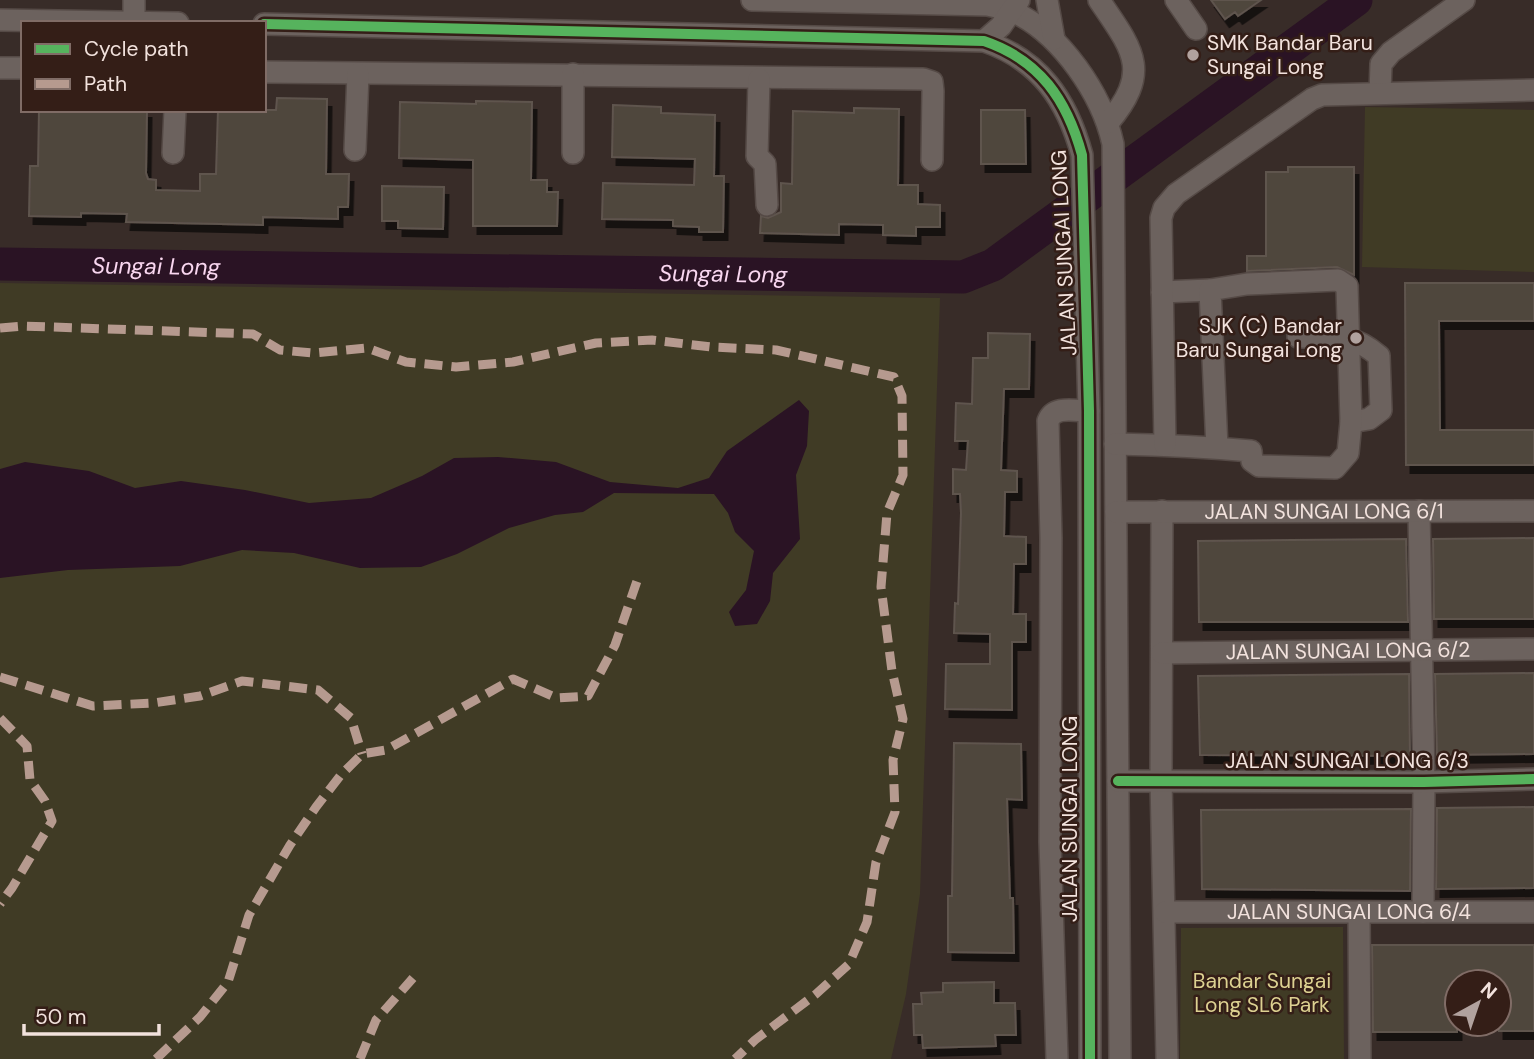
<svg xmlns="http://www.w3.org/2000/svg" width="1534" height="1059" viewBox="0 0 1534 1059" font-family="'DM Sans',sans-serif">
<defs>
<filter id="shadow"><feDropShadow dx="4.5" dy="8" stdDeviation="0" flood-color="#0009"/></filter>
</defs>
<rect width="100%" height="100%" fill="#382c28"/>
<!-- green -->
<path fill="#403b25" d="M 1365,107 L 1534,110 L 1534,272 L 1362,267 Z
M 0,283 L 940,298 L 920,894 L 906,994 L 891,1059 L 0,1059 Z
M 1343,927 L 1344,1059 L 1180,1059 L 1181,928 Z"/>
<!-- water -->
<path fill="#2a1324" d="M 799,400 L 809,411 L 807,446 L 796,475 L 800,539 L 773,573 L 770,601 L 757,624 L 735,626 L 729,612 L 746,590 L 754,551 L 735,532 L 728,513 L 714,494 L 614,493 L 583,512 L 555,515 L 509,528 L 457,554 L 421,567 L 360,568 L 294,553 L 242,550 L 180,566 L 68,570 L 0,578 L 0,469 L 25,462 L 89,471 L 135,488 L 181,481 L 245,490 L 309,503 L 371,498 L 422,476 L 454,458 L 498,457 L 556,462 L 610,482 L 678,488 L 709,478 L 727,451 Z"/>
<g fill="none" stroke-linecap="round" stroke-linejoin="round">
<!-- river -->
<path stroke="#2a1324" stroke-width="33" id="s1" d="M 0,264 L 963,277 L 993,265 L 1356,0"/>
</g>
<!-- building -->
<path fill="#50463e" stroke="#5e544e" stroke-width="2" filter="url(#shadow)" d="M 1211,0 L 1261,0 L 1238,16 L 1235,12 L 1225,19 Z
M 277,98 L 327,99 L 326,174 L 349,174 L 348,207 L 338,207 L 338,219 L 263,217 L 263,225 L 126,222 L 127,214 L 81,213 L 81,217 L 29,216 L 30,166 L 38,166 L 39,110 L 147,110 L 146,173 L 148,179 L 156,180 L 156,190 L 200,191 L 200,174 L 216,174 L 218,110 L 276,110 Z
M 476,101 L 532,102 L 531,180 L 547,180 L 547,192 L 558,192 L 557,226 L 473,226 L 473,160 L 399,158 L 400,102 L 476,104 Z
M 613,105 L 661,107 L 661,113 L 715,115 L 714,176 L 724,176 L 723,232 L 699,232 L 699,227 L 673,226 L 673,220 L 602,219 L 603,183 L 694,185 L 695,159 L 612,157 Z
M 854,108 L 899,109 L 898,185 L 918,185 L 918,204 L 940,205 L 940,227 L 916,227 L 916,236 L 883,235 L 883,225 L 839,224 L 839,235 L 760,233 L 761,216 L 768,218 L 781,212 L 781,183 L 792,184 L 793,111 L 854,113 Z
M 981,110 L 1025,110 L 1026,164 L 981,164 Z
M 1288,167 L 1354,167 L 1354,275 L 1337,267 L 1247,271 L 1247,256 L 1266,256 L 1266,172 L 1288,172 Z
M 382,186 L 444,187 L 443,229 L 398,228 L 398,221 L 382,221 Z
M 1405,283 L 1534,283 L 1534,321 L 1439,321 L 1440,430 L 1534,430 L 1534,465 L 1406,465 Z
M 988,333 L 1030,334 L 1029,389 L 1004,389 L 1001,470 L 1017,471 L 1017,492 L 1005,492 L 1004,536 L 1026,537 L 1026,564 L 1014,564 L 1013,614 L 1026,614 L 1026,642 L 1012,642 L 1012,710 L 945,709 L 946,664 L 990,664 L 990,634 L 954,633 L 955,603 L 958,604 L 961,513 L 960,494 L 953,494 L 953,469 L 966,470 L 968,441 L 955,441 L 956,403 L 972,404 L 973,358 L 988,358 Z
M 1534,538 L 1534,619 L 1434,619 L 1433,539 Z
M 1406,539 L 1408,622 L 1199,622 L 1198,541 Z
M 1534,673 L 1534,754 L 1437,755 L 1435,674 Z
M 1409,674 L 1410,756 L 1200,755 L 1198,676 Z
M 954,743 L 1021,744 L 1022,800 L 1007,799 L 1010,898 L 1013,898 L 1014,953 L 948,952 L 948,896 L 952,896 Z
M 1534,807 L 1534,888 L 1436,889 L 1437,808 Z
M 1411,809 L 1410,891 L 1202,889 L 1201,810 Z
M 1372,945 L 1534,945 L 1534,1031 L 1499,1031 L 1499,980 L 1457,980 L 1457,1032 L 1373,1032 Z
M 994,982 L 994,1003 L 1015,1003 L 1016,1035 L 995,1035 L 996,1046 L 923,1048 L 922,1035 L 914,1035 L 913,1004 L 922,1004 L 921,993 L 943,992 L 943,983 Z"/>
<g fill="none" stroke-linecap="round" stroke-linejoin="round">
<defs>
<g id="minor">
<path d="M 752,0 L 988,5 C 996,7 1006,8 1014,12 C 1061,34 1102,94 1113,144 L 1120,1059"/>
<path d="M 1047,0 L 1054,39"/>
<path d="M 1099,0 C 1133,50 1152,71 1108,123"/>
<path d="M 1176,0 L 1196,29"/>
<path d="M 0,20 L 178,23"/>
<path d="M 134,22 L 134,0"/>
<path d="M 264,24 L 984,41 C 1040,60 1067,100 1082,155 L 1089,411 L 1090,1059"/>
<path d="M 984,41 L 1001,26 L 1019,0"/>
<path d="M 0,68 L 23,68"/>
<path d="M 264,72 L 923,79 L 932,82 L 933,91 L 932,160"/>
<path d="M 759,79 L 757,156 L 765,164 L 767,205"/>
<path d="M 1380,93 L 1381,64 L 1391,52 L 1464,0"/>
<path d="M 355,150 L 358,74"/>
<path d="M 173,153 L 175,110"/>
<path d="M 573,153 L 573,74"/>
<path d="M 1162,292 L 1210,290"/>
<path d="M 1298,337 C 1334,337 1349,331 1379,356 L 1381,410 L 1369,419 L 1351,422"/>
<path d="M 1115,444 C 1160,445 1206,447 1251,451 L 1252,461 L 1259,466 L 1335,468 L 1348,453 L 1351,422 L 1347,286 L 1338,280 L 1247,284 L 1210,290 L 1217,448"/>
<path d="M 1165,445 L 1161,218 L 1164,208 L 1176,194 L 1312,99 L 1322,95 L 1534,90"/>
<path d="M 1162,511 L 1161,780 L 1167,1059"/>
<path d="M 1419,511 L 1424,782 L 1423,912"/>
<path id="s2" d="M 1116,512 L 1534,511"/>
<path id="s3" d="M 1162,653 L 1534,649"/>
<path d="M 1118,781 L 1424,782 L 1534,779"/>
<path id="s4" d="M 1165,912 L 1534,912"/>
<path d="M 1359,912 L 1360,1059"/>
<path d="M 1057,1059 L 1050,842 L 1051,538 L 1048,421 C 1054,405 1075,411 1089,411"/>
</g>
</defs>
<!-- minor casing -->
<use href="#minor" stroke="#554a46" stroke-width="24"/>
<!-- minor -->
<use href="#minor" stroke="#6c625e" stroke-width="21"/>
<!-- quiet -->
<path stroke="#b69a8f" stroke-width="9" stroke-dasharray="18 9" stroke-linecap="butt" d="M 0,328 L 23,326 L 253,334 L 280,350 L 313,353 L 367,348 L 406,362 L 456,367 L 513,362 L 596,343 L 652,340 L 711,347 L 776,350 L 894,377 L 902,396 L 903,475 L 887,513 L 881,587 L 892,671 L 903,719 L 893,760 L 895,812 L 876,862 L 867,922 L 849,964 L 816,994 L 755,1040 L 735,1059
M 0,677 L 93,706 L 153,703 L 200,696 L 242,681 L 318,690 L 351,718 L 362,754
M 0,718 L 27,746 L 30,780 L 45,801 L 52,821 L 12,888 L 0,904
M 156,1059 L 200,1017 L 228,982 L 249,915 L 290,845 L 316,807 L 340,776 L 362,754 L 386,750 L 513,679 L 557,698 L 588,696 L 615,645 L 637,581
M 360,1059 L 376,1020 L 413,978"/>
<defs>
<path id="cycleway" d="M 264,24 L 984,41 C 1040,60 1067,100 1082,155 L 1089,411 L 1090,1059
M 1118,781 L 1424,782 L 1534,779"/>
</defs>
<!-- cycleway casing -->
<use href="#cycleway" stroke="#341e17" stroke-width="15"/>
<!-- cycleway -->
<use href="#cycleway" stroke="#56b35d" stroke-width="10"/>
</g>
<!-- markers -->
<g fill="#b1a29e" stroke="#341e17" stroke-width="2.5">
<circle cx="1193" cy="55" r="7"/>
<circle cx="1356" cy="338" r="7"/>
</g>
<g text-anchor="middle" stroke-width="5" stroke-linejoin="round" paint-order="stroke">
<!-- poi labels -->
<g font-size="21" fill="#f2e2dd" stroke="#341e17" text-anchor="start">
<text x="1207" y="50">SMK Bandar Baru<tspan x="1207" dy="24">Sungai Long</tspan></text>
<text x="1342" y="333" text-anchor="end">SJK (C) Bandar<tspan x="1342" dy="24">Baru Sungai Long</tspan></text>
</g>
<!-- street labels -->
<g font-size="21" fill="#f2e2dd" stroke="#341e17">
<text transform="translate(1064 253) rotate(-93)" y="7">JALAN SUNGAI LONG</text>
<text dy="7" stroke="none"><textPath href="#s2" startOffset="208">JALAN SUNGAI LONG 6/1</textPath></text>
<text dy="7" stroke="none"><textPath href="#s3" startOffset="186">JALAN SUNGAI LONG 6/2</textPath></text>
<text x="1347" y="768">JALAN SUNGAI LONG 6/3</text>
<text transform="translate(1070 819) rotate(-90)" y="7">JALAN SUNGAI LONG</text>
<text dy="7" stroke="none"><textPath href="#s4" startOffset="184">JALAN SUNGAI LONG 6/4</textPath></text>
</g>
<!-- park labels -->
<g font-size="21" fill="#ddd191" stroke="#341e17">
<text x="1262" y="988">Bandar Sungai<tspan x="1262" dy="24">Long SL6 Park</tspan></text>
</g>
<!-- water labels -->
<g font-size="23" font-style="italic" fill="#f9d7f0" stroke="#341e17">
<text dy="8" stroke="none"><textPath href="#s1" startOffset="156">Sungai Long</textPath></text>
<text dy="8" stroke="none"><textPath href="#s1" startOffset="723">Sungai Long</textPath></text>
</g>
</g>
<!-- legend -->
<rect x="21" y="21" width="245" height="91" fill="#341e17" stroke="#806c66" stroke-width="2"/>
<rect x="35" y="44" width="35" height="10" fill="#56b35d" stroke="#806c66" stroke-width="2"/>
<text x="84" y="56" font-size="21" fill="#f2e2dd">Cycle path</text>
<rect x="35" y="79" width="35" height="10" fill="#b69a8f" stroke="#806c66" stroke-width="2"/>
<text x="84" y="91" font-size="21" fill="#f2e2dd">Path</text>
<!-- north arrow -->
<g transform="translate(1478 1003) rotate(40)"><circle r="33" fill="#341e17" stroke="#806c66" stroke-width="2"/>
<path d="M0-5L12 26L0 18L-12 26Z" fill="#b1a29e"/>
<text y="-10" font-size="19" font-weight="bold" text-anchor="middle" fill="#f2e2dd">N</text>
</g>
<!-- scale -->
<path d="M24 1024v10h135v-10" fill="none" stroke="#f2e2dd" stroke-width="3.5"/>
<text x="35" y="1024" font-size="21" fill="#f2e2dd" stroke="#341e17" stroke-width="5" paint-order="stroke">50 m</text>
</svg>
